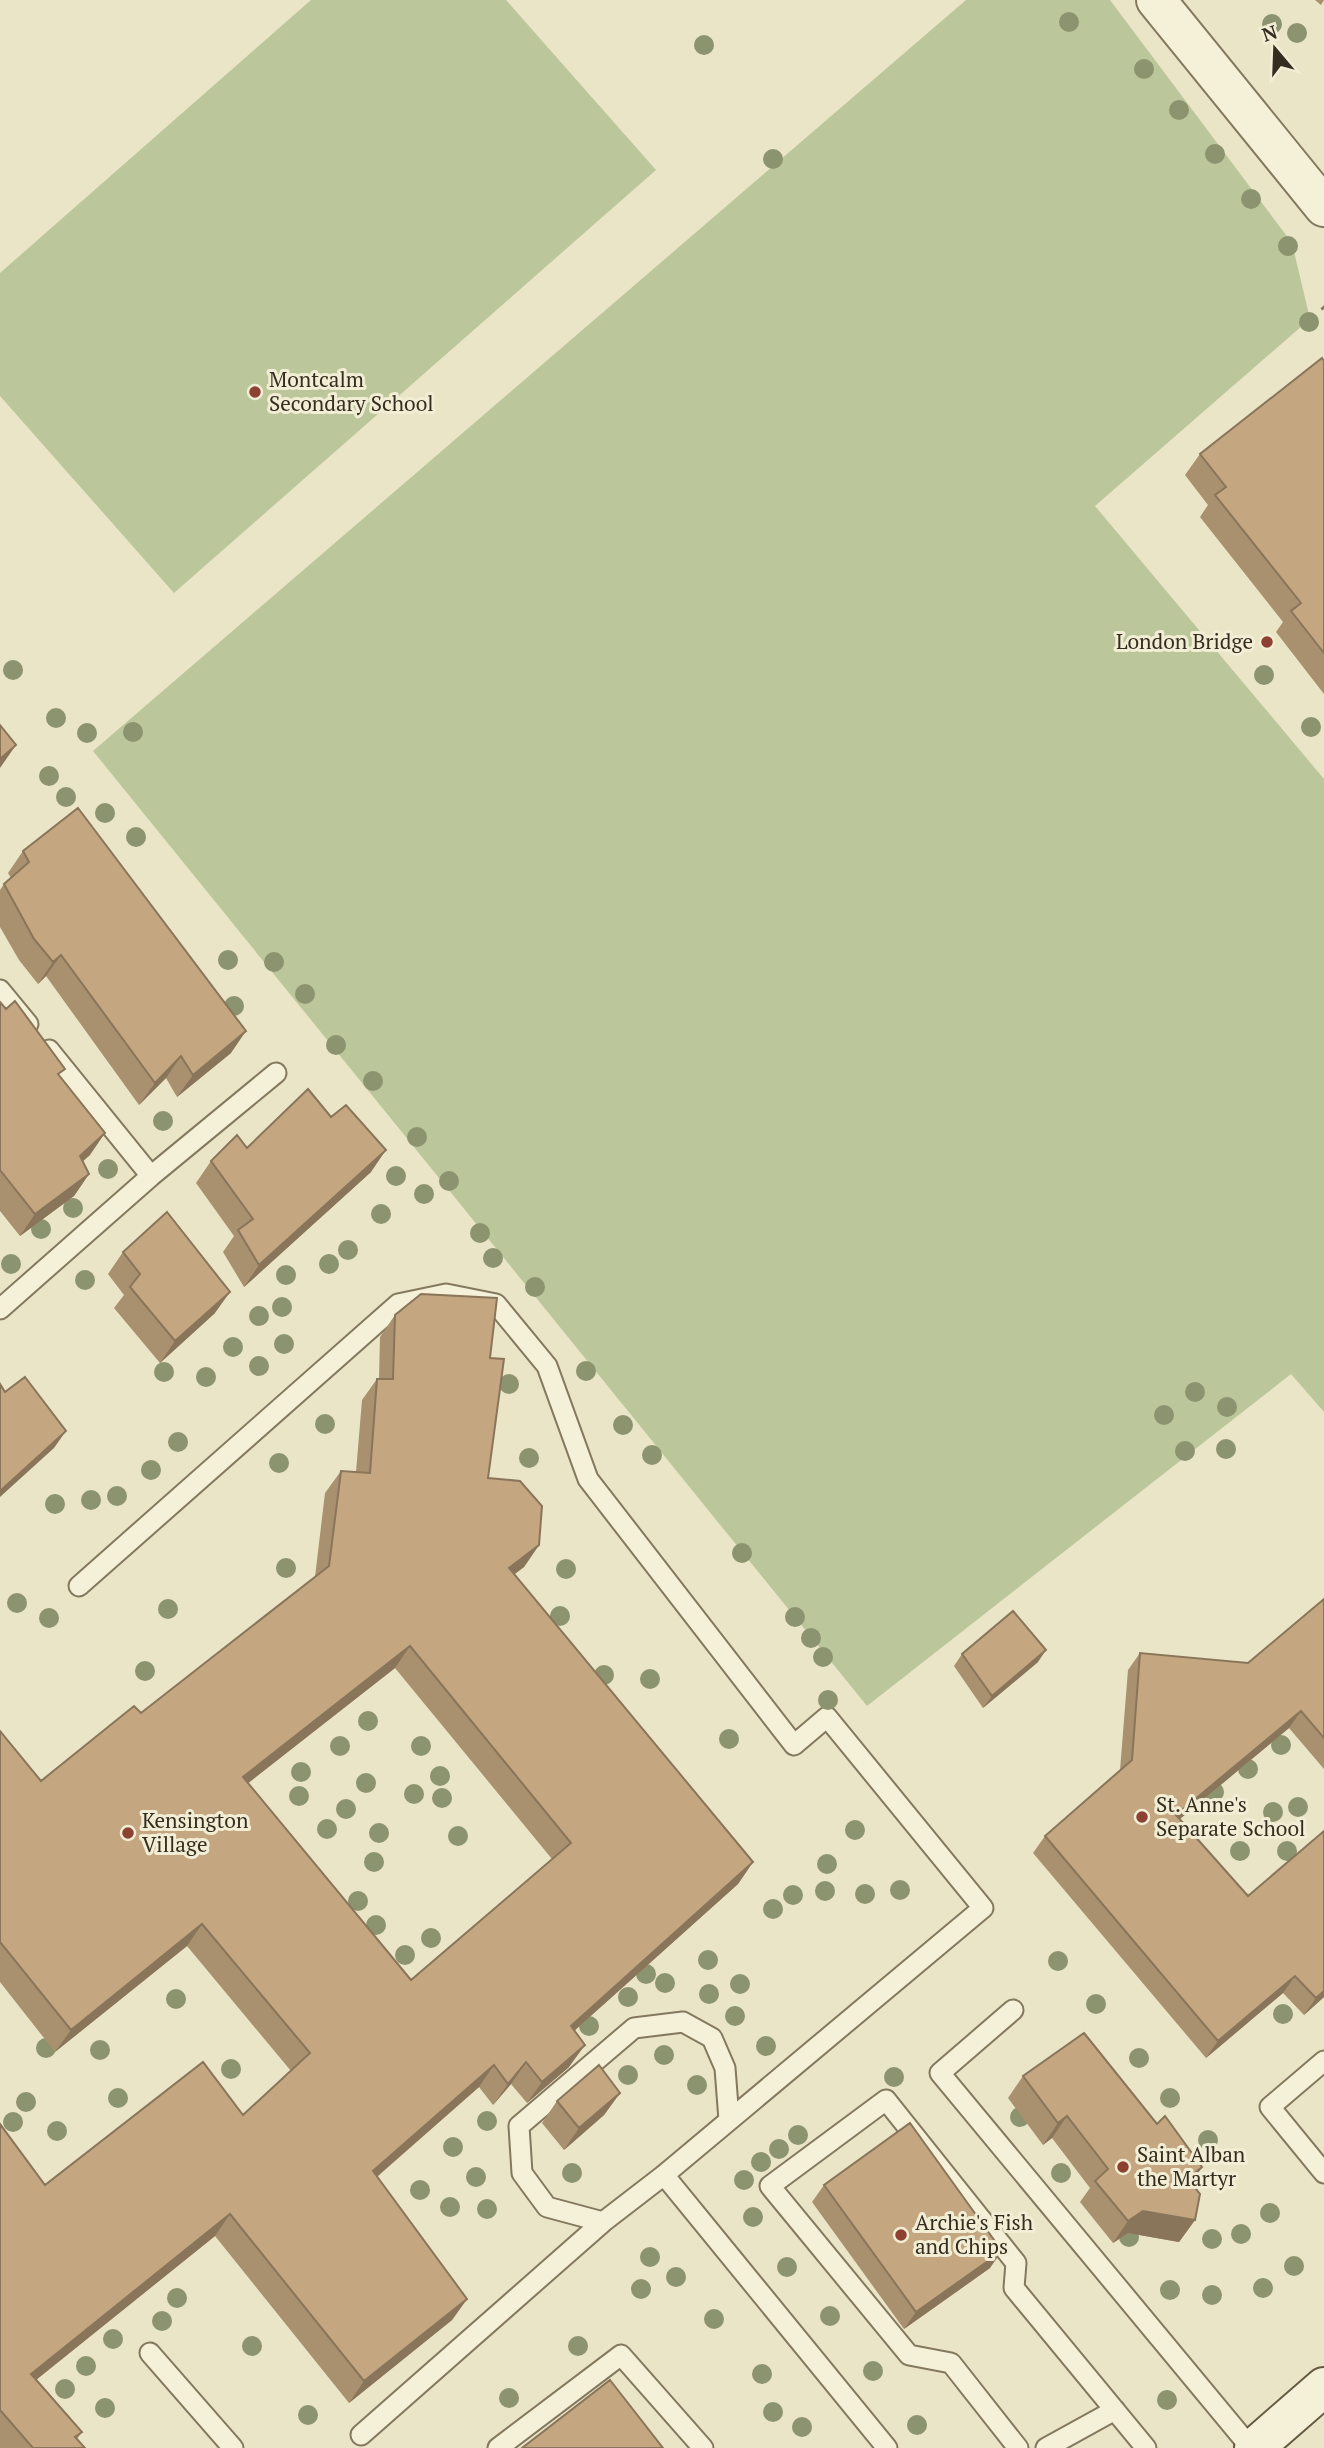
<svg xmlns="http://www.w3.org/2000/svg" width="1324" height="2448" viewBox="0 0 1324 2448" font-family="'PT Serif',serif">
<rect width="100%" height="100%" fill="#eae5c6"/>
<!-- green -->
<path fill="#bbc79b" d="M 311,0 L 506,0 L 656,170 L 174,593 L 0,396 L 0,273 Z
M 966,0 L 1110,0 L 1292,243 L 1310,319 L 1095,506 L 1324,779 L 1324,1412 L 1291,1374 L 867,1706 L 93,751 Z"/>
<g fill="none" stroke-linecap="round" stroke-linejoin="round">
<defs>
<path id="service" d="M 0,990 L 28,1024
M 49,1050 L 151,1176
M 0,1309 L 151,1176 L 276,1073
M 79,1586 L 398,1304 L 446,1294 L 496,1304 L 547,1366 L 588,1479 L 794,1745 L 827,1717 L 983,1908 L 664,2175 L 603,2222 L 361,2435
M 1013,2010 L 940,2073 L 1251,2448
M 1324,2061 L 1270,2107 L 1324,2173
M 664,2175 L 887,2448
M 603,2222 L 547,2207 L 522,2173 L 519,2126 L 634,2028 L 683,2022 L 712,2038 L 725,2068 L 729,2120
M 150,2353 L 233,2448
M 498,2448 L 621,2355 L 703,2448
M 1018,2448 L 951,2363 L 909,2355 L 770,2186 L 886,2100 L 1016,2263 L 1014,2288 L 1146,2448
M 1046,2448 L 1115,2410"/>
<path id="tertiary" d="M 1156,0 L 1324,207"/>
<path id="secondary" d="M 1254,2448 L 1324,2387"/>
</defs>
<!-- service casing -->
<use href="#service" stroke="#84785e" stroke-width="23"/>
<!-- tertiary casing -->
<use href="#tertiary" stroke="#84785e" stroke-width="42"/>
<!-- secondary casing -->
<use href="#secondary" stroke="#655941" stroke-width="42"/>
<!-- path -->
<path stroke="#84785e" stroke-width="4.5" stroke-dasharray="5 3.5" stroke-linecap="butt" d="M 1322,307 L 1324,309"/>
<!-- service -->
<use href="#service" stroke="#f5f1d9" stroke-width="19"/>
<!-- tertiary -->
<use href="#tertiary" stroke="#f5f1d9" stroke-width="38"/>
<!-- secondary -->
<use href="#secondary" stroke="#f5f1d9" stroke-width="38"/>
</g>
<!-- trees -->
<g fill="#8c936f">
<circle cx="1069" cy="22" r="10"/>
<circle cx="1272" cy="24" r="10"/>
<circle cx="1297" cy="33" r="10"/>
<circle cx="704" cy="45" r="10"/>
<circle cx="1144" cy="69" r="10"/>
<circle cx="1179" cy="110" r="10"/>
<circle cx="1215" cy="154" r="10"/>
<circle cx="773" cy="159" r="10"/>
<circle cx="1251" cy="199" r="10"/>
<circle cx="1288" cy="246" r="10"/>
<circle cx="1309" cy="322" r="10"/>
<circle cx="13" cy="670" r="10"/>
<circle cx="1264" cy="675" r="10"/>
<circle cx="56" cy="718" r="10"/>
<circle cx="1311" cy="727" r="10"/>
<circle cx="133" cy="732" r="10"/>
<circle cx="87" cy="733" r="10"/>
<circle cx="49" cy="776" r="10"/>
<circle cx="66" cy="797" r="10"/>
<circle cx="105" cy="813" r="10"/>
<circle cx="136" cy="837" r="10"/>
<circle cx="228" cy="960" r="10"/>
<circle cx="274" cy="962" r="10"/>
<circle cx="305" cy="994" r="10"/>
<circle cx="234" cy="1006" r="10"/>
<circle cx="336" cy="1045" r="10"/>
<circle cx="373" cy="1081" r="10"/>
<circle cx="163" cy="1121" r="10"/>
<circle cx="417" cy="1137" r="10"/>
<circle cx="108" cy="1169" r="10"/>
<circle cx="396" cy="1176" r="10"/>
<circle cx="449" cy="1181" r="10"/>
<circle cx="424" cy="1194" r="10"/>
<circle cx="73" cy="1208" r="10"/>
<circle cx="381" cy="1214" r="10"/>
<circle cx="41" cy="1229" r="10"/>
<circle cx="480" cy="1233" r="10"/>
<circle cx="348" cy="1250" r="10"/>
<circle cx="493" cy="1258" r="10"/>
<circle cx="11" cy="1264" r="10"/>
<circle cx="329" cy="1264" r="10"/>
<circle cx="286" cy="1275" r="10"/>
<circle cx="85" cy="1280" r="10"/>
<circle cx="535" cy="1287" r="10"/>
<circle cx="282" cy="1307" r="10"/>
<circle cx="259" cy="1316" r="10"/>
<circle cx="284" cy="1344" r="10"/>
<circle cx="233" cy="1347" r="10"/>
<circle cx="259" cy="1366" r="10"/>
<circle cx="586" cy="1371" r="10"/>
<circle cx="164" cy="1372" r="10"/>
<circle cx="206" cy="1377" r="10"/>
<circle cx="509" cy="1384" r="10"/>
<circle cx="1195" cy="1392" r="10"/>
<circle cx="1227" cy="1407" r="10"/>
<circle cx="1164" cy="1415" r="10"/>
<circle cx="325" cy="1424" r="10"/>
<circle cx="623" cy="1425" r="10"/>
<circle cx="178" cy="1442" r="10"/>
<circle cx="1226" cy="1449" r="10"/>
<circle cx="1185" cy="1451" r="10"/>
<circle cx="652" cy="1455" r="10"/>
<circle cx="529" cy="1458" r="10"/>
<circle cx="279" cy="1463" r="10"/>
<circle cx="151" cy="1470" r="10"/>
<circle cx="117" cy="1496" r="10"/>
<circle cx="91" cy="1500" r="10"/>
<circle cx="55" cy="1504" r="10"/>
<circle cx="742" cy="1553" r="10"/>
<circle cx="286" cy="1568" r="10"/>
<circle cx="566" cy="1569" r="10"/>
<circle cx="17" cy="1603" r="10"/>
<circle cx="168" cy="1609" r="10"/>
<circle cx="560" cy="1616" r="10"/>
<circle cx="795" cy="1617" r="10"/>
<circle cx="49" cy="1618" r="10"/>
<circle cx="811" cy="1638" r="10"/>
<circle cx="823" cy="1657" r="10"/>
<circle cx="145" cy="1671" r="10"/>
<circle cx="604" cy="1675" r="10"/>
<circle cx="650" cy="1679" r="10"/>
<circle cx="828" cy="1700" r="10"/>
<circle cx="368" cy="1721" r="10"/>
<circle cx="729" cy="1739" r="10"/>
<circle cx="1281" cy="1745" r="10"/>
<circle cx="340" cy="1746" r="10"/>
<circle cx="421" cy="1746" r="10"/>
<circle cx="1248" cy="1769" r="10"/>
<circle cx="301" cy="1772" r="10"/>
<circle cx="440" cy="1776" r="10"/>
<circle cx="366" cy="1783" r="10"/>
<circle cx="1214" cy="1792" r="10"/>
<circle cx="414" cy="1794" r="10"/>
<circle cx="299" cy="1796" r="10"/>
<circle cx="442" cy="1798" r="10"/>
<circle cx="1298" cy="1807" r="10"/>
<circle cx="346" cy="1809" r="10"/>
<circle cx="1273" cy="1812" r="10"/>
<circle cx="327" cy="1829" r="10"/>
<circle cx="855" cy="1830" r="10"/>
<circle cx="379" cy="1833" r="10"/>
<circle cx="458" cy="1836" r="10"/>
<circle cx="1240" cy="1851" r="10"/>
<circle cx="1287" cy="1851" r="10"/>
<circle cx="374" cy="1862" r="10"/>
<circle cx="827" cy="1864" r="10"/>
<circle cx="900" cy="1890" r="10"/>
<circle cx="825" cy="1891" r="10"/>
<circle cx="865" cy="1894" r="10"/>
<circle cx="793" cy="1895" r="10"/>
<circle cx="358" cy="1901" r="10"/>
<circle cx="773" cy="1909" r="10"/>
<circle cx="376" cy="1925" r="10"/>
<circle cx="431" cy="1938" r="10"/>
<circle cx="405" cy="1955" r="10"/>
<circle cx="708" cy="1960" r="10"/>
<circle cx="1058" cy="1961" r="10"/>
<circle cx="646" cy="1974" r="10"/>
<circle cx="665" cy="1983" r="10"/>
<circle cx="740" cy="1984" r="10"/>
<circle cx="709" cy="1994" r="10"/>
<circle cx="628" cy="1997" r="10"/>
<circle cx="176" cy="1999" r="10"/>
<circle cx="1096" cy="2004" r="10"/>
<circle cx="1283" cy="2014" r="10"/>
<circle cx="735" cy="2016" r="10"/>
<circle cx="589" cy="2026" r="10"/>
<circle cx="766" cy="2046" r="10"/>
<circle cx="46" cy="2048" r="10"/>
<circle cx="100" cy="2050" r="10"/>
<circle cx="664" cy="2055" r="10"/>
<circle cx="1139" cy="2058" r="10"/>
<circle cx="231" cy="2069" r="10"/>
<circle cx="628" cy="2075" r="10"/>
<circle cx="894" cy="2077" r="10"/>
<circle cx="697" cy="2085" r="10"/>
<circle cx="118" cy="2098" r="10"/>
<circle cx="1170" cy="2098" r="10"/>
<circle cx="26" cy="2102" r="10"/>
<circle cx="1020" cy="2117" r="10"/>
<circle cx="487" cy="2121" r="10"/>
<circle cx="13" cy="2122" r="10"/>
<circle cx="57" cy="2131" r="10"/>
<circle cx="798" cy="2135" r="10"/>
<circle cx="1208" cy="2140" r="10"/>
<circle cx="453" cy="2147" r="10"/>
<circle cx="779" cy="2149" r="10"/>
<circle cx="761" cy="2162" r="10"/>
<circle cx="572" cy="2173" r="10"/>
<circle cx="1061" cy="2173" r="10"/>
<circle cx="476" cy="2177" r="10"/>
<circle cx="744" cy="2180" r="10"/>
<circle cx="420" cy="2190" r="10"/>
<circle cx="450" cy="2207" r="10"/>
<circle cx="487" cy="2209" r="10"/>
<circle cx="1270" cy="2213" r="10"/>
<circle cx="753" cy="2217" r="10"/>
<circle cx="1241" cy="2234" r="10"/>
<circle cx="1129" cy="2237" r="10"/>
<circle cx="1212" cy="2239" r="10"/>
<circle cx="650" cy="2257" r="10"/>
<circle cx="1294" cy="2266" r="10"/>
<circle cx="787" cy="2267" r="10"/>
<circle cx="676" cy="2277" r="10"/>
<circle cx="1263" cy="2288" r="10"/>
<circle cx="641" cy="2289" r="10"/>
<circle cx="1170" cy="2290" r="10"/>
<circle cx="1212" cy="2295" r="10"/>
<circle cx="177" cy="2298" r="10"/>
<circle cx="830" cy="2316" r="10"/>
<circle cx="714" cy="2319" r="10"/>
<circle cx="162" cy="2321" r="10"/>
<circle cx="113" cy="2339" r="10"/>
<circle cx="252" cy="2346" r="10"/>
<circle cx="578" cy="2346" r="10"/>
<circle cx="86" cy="2366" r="10"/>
<circle cx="873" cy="2371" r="10"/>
<circle cx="762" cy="2374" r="10"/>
<circle cx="65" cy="2389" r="10"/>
<circle cx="509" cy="2398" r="10"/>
<circle cx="1167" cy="2400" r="10"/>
<circle cx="105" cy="2408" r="10"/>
<circle cx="773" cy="2412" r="10"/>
<circle cx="308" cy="2415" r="10"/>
<circle cx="917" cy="2425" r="10"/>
<circle cx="802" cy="2427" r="10"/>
</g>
<!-- wall -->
<path fill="#a9906e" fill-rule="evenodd" d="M 1315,0 L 1324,0 L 1321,5 Z
M 1324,361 L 1324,694 L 1276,632 L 1283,622 L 1200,517 L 1208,505 L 1185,475 L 1200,454 Z
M 23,851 L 231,1053 L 177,1097 L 166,1078 L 139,1105 L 46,976 L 38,984 L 19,960 L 0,927 L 0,890 L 4,884 L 11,878 L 8,873 Z
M 0,1002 L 60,1077 L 90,1155 L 82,1161 L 89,1174 L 74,1196 L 20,1236 L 0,1211 Z
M 247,1148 L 371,1172 L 244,1287 L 223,1252 L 234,1236 L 196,1183 L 211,1161 Z
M 123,1252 L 215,1313 L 160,1363 L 114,1308 L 124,1295 L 108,1274 Z
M 395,1315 L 490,1358 L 488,1478 L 539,1545 L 524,1567 L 514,1574 L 753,1862 L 738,1884 L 574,2031 L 569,2067 L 527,2103 L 511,2084 L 493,2105 L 479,2087 L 377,2177 L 467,2299 L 452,2320 L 349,2403 L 215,2236 L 36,2380 L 82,2432 L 77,2439 L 85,2448 L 0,2448 L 0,2124 L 45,2185 L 243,2115 L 291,2071 L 187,1946 L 55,2052 L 0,1982 L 0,1731 L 41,1781 L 141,1713 L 315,1577 L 325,1493 L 341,1471 L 356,1472 L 362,1400 L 377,1379 L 379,1379 L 380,1337 ZM 395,1668 L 552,1859 L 411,1980 L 248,1783 Z
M 1324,1599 L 1324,1769 L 1289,1728 L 1180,1819 L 1248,1896 L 1324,1831 L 1324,1997 L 1304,2015 L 1283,1993 L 1206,2058 L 1033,1853 L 1045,1836 L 1120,1770 L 1128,1670 L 1140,1653 L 1248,1663 Z
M 962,1654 L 1038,1662 L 983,1708 L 954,1666 Z
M 1023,2076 L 1157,2124 L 1202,2167 L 1191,2183 L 1195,2220 L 1179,2242 L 1128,2233 L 1113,2243 L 1080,2202 L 1090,2188 L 1052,2138 L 1043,2145 L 1008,2098 Z
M 620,2093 L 604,2115 L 564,2150 L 542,2123 L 557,2101 Z
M 824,2185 L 990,2268 L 904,2329 L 812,2202 Z"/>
<!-- shaded-wall -->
<path fill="#89755a" d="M 16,745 L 0,768 L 0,759 Z
M 61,955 L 46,976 L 38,984 L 53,962 Z
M 246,1031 L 231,1053 L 177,1097 L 193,1075 Z
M 181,1056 L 166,1078 L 139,1105 L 155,1083 Z
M 105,1133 L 90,1155 L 64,1178 L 80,1156 Z
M 386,1150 L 371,1172 L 244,1287 L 259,1265 Z
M 89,1174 L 74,1196 L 20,1236 L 35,1214 Z
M 230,1292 L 215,1313 L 160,1363 L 175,1341 Z
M 66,1431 L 54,1448 L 0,1497 L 0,1491 Z
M 539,1545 L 524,1567 L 494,1590 L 509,1568 Z
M 410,1646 L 395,1668 L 228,1799 L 243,1777 Z
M 1046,1650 L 1038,1662 L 983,1708 L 992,1696 Z
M 1301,1711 L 1289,1728 L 1164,1832 L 1176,1815 Z
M 753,1862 L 738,1884 L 555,2048 L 571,2026 Z
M 202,1924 L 187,1946 L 55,2052 L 71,2030 Z
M 1295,1976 L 1283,1993 L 1206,2058 L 1218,2041 Z
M 1324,1991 L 1324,1997 L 1304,2015 L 1316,1998 Z
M 585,2045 L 569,2067 L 527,2103 L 542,2082 Z
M 526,2062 L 511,2084 L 493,2105 L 508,2084 Z
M 494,2065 L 479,2087 L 358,2193 L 373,2171 Z
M 620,2093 L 604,2115 L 564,2150 L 579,2128 Z
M 1067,2116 L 1052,2138 L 1043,2145 L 1058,2123 Z
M 1202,2167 L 1187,2189 L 1188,2179 Z
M 1143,2211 L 1195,2220 L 1179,2242 L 1128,2233 L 1113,2243 L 1128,2221 Z
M 230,2214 L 215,2236 L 16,2396 L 31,2374 Z
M 1002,2251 L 990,2268 L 904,2329 L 916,2312 Z
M 467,2299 L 452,2320 L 349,2403 L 364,2381 Z"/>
<!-- building -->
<path fill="#c4a780" stroke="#89755a" stroke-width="2" fill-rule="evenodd" d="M 1322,358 L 1324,361 L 1324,653 L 1291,611 L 1301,603 L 1215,495 L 1226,487 L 1200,454 Z
M 0,725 L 16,745 L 0,759 Z
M 78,808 L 246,1031 L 193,1075 L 181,1056 L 155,1083 L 61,955 L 53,962 L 34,939 L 4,884 L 29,862 L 23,851 Z
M 15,1001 L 65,1069 L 58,1074 L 105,1133 L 80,1156 L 89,1174 L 35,1214 L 0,1170 L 0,1002 L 6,1009 Z
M 308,1089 L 331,1117 L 346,1105 L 386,1150 L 259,1265 L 238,1230 L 253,1219 L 211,1161 L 237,1135 L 247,1148 Z
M 167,1212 L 230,1292 L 175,1341 L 130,1287 L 140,1274 L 123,1252 Z
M 421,1294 L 497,1298 L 490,1358 L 504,1359 L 488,1478 L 520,1481 L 542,1506 L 539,1545 L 509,1568 L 753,1862 L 571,2026 L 585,2045 L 542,2082 L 526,2062 L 508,2084 L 494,2065 L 373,2171 L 467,2299 L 364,2381 L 230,2214 L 31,2374 L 82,2432 L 75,2437 L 85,2448 L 33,2448 L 0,2410 L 0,2124 L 45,2185 L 203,2062 L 243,2115 L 310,2053 L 202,1924 L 71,2030 L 0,1942 L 0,1731 L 41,1781 L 134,1706 L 141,1713 L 329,1566 L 341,1471 L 370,1473 L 377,1379 L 393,1379 L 395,1315 ZM 410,1646 L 571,1843 L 411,1980 L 243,1777 Z
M 25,1377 L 66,1431 L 0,1491 L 0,1384 L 5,1392 Z
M 1324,1599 L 1324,1738 L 1301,1711 L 1176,1815 L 1248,1896 L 1324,1831 L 1324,1991 L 1316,1998 L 1295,1976 L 1218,2041 L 1045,1836 L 1132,1760 L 1140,1653 L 1248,1663 Z
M 1013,1611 L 1046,1650 L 992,1696 L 962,1654 Z
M 1084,2033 L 1157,2124 L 1165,2116 L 1202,2167 L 1188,2179 L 1200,2194 L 1195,2220 L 1143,2211 L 1128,2221 L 1095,2181 L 1108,2169 L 1067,2116 L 1058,2123 L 1023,2076 Z
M 599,2065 L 620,2093 L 579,2128 L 557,2101 Z
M 910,2123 L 1002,2251 L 916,2312 L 824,2185 Z
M 610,2380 L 663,2448 L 522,2448 Z"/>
<!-- markers -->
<g fill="#8d4133" stroke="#f2eed5" stroke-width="2.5">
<circle cx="255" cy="392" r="7"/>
<circle cx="1267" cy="642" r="7"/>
<circle cx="1142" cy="1817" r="7"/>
<circle cx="128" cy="1833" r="7"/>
<circle cx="1123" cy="2167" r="7"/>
<circle cx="901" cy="2235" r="7"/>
</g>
<g text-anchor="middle" stroke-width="6" stroke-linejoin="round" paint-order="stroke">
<!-- poi labels -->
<g font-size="21" fill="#352e20" stroke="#f2eed5" text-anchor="start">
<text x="269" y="387">Montcalm<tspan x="269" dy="24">Secondary School</tspan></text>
<text x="1253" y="649" text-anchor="end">London Bridge</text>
<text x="1156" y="1812">St. Anne's<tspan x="1156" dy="24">Separate School</tspan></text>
<text x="142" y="1828">Kensington<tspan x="142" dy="24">Village</tspan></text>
<text x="1137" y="2162">Saint Alban<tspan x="1137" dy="24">the Martyr</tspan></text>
<text x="915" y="2230">Archie's Fish<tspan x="915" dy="24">and Chips</tspan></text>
</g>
</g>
<!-- north arrow -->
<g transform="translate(1275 49) rotate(341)" stroke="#f2eed5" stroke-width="5" paint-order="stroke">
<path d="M0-5L12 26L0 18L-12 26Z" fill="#352e20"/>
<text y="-10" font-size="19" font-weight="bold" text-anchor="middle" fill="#352e20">N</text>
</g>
</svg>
